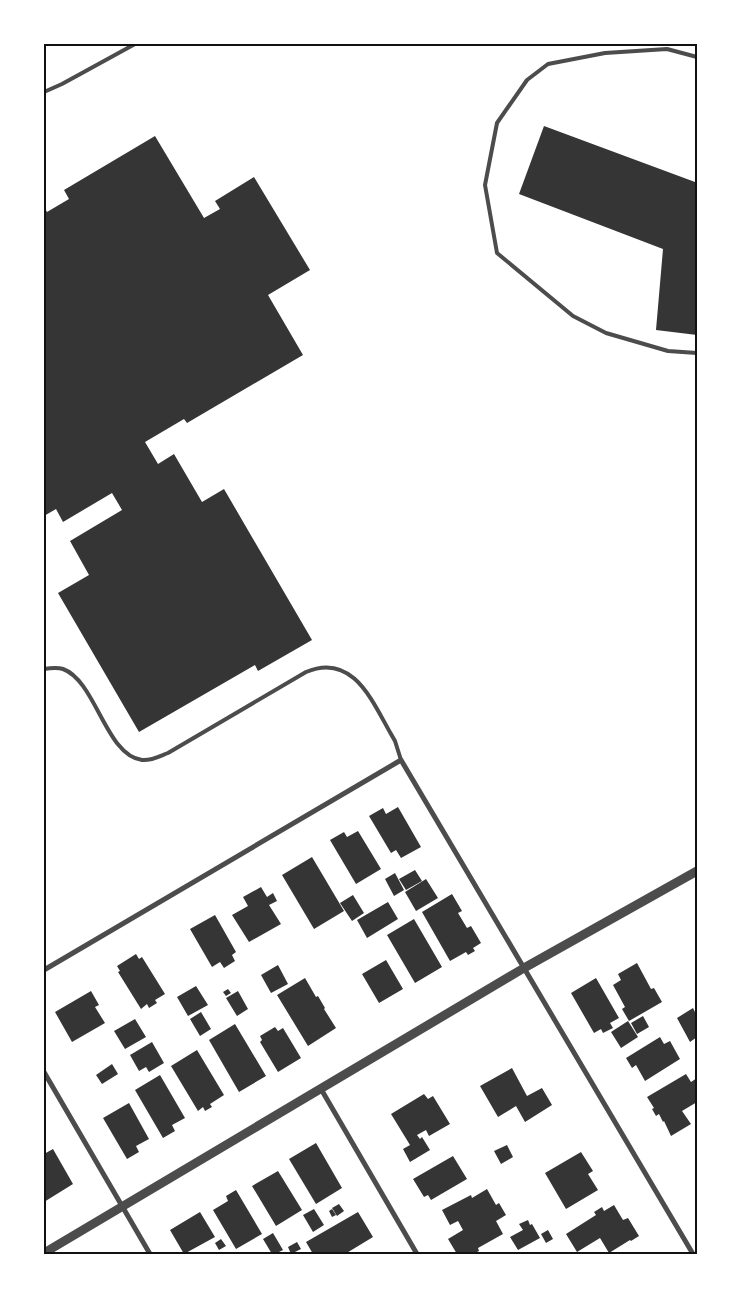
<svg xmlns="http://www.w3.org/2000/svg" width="741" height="1298" viewBox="0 0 741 1298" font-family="Montserrat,sans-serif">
<rect width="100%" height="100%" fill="#fff"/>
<!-- building -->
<path fill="#353535" d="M 544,126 L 695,182 L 697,176 L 697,335 L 656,330 L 663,249 L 519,194 Z
M 155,136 L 204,218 L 220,209 L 215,201 L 254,177 L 310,270 L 268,295 L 303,355 L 187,423 L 184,419 L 145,442 L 158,464 L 174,454 L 202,502 L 224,489 L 312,640 L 258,671 L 255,665 L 139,732 L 58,593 L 89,575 L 70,541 L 122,510 L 112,493 L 63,522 L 56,509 L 44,516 L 44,207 L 47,212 L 69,199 L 64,190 Z
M 398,807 L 421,847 L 401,858 L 396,850 L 391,853 L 369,816 L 383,808 L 386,814 Z
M 358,831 L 381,869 L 356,884 L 330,840 L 344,832 L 347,837 Z
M 312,857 L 344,911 L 314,929 L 282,875 Z
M 415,870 L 422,881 L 406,890 L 399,879 Z
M 395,873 L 404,890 L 394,896 L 385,879 Z
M 426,879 L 438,898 L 416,911 L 405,892 Z
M 261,887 L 267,897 L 273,893 L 277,901 L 269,905 L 281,924 L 249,942 L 232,915 L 248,906 L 243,897 Z
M 452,894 L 462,911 L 458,913 L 467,928 L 471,926 L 481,943 L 473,948 L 475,951 L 468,955 L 466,952 L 450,961 L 422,912 Z
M 353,895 L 364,913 L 352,921 L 340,903 Z
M 388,902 L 398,919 L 367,938 L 357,920 Z
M 215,915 L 236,952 L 232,955 L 235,961 L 224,968 L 220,962 L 212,967 L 190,929 Z
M 414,919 L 442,967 L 415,983 L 387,935 Z
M 136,954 L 139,959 L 142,957 L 165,994 L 155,1000 L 157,1003 L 149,1008 L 147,1004 L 141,1009 L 118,972 L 120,971 L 117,966 Z
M 386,960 L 403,989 L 379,1003 L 362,974 Z
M 637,963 L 651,989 L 654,988 L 662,1002 L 629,1021 L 622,1009 L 625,1007 L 613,985 L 621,980 L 618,974 Z
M 278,965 L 288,984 L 271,993 L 261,975 Z
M 305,978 L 316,997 L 318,996 L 325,1008 L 324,1009 L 336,1028 L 308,1046 L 277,995 Z
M 596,978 L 619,1018 L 610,1023 L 613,1028 L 603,1033 L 601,1029 L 594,1033 L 571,993 Z
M 196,986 L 208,1005 L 188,1016 L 177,997 Z
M 228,989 L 231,993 L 226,996 L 223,992 Z
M 91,991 L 99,1005 L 95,1007 L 105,1023 L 72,1042 L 55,1012 Z
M 238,991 L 248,1009 L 237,1016 L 226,998 Z
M 693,1008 L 697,1016 L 697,1037 L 690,1042 L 677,1018 Z
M 201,1012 L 211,1029 L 200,1036 L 190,1019 Z
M 643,1016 L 649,1027 L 637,1034 L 631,1023 Z
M 135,1019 L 146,1037 L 125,1049 L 114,1031 Z
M 628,1021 L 638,1037 L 621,1048 L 611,1032 Z
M 235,1024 L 266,1076 L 239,1092 L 209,1040 Z
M 275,1027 L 278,1031 L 283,1028 L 301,1058 L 278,1072 L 260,1042 L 262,1040 L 260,1036 Z
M 660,1037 L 664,1044 L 670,1041 L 680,1059 L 645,1081 L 636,1065 L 632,1068 L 626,1058 Z
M 152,1042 L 164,1063 L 149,1072 L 146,1067 L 139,1071 L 130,1055 Z
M 197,1050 L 224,1095 L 210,1104 L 212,1107 L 205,1111 L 203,1107 L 198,1111 L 171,1066 Z
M 112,1064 L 118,1074 L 102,1084 L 96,1075 Z
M 512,1068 L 527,1096 L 542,1088 L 552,1105 L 525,1122 L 516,1106 L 498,1117 L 480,1086 Z
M 686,1074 L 691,1082 L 697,1078 L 697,1102 L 682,1111 L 691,1124 L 671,1136 L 664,1121 L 663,1122 L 659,1114 L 656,1116 L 652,1109 L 654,1108 L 647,1097 Z
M 160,1075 L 185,1118 L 172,1125 L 175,1131 L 163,1138 L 135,1090 Z
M 424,1094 L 428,1099 L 433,1096 L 450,1124 L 429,1136 L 426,1130 L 417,1135 L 420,1139 L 422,1137 L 430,1150 L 410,1162 L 403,1149 L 410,1145 L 391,1114 Z
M 129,1103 L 149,1139 L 136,1146 L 139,1152 L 127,1159 L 103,1118 Z
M 316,1143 L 342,1188 L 316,1204 L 289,1159 Z
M 507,1145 L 513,1157 L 501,1164 L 494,1151 Z
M 53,1149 L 73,1184 L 44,1202 L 44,1154 Z
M 581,1152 L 593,1171 L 588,1174 L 598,1190 L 566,1209 L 545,1173 Z
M 453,1156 L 467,1179 L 431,1200 L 428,1195 L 424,1197 L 413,1179 Z
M 278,1171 L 302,1210 L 276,1226 L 252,1186 Z
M 487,1189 L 496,1205 L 499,1203 L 506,1215 L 496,1221 L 503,1234 L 478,1248 L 479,1251 L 473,1254 L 457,1254 L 448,1239 L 463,1230 L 458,1221 L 450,1225 L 442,1210 L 471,1195 L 472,1198 Z
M 236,1190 L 262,1234 L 236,1249 L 213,1210 L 228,1201 L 226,1196 Z
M 339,1204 L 344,1211 L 337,1216 L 332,1208 Z
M 614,1205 L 623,1220 L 628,1218 L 639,1236 L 631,1241 L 630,1240 L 609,1253 L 600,1238 L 577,1252 L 566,1234 L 596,1215 L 594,1212 L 602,1207 L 604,1211 Z
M 314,1209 L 324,1225 L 313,1232 L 303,1215 Z
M 332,1209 L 336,1215 L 332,1217 L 329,1211 Z
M 200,1212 L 215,1237 L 184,1254 L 170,1230 Z
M 358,1212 L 373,1237 L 345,1254 L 313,1254 L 306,1242 Z
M 528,1220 L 530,1225 L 532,1224 L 540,1238 L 518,1250 L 510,1237 L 523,1230 L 519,1224 Z
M 548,1230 L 553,1239 L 546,1243 L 541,1234 Z
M 273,1233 L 283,1250 L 275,1254 L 272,1254 L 263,1239 Z
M 221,1239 L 226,1246 L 219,1250 L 215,1243 Z
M 297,1242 L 301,1249 L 291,1254 L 288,1247 Z"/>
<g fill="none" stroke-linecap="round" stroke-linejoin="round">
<!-- service -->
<path stroke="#4c4c4c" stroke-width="4" d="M 697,57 L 667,49 L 605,53 L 548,64 L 527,80 L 497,123 L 485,185 L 497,253 L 573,316 L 606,333 L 668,351 L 697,353
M 44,92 L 62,84 L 135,44
M 44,669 C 50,668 57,667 63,669 C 96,681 106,756 142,760 C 151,761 160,756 168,753 L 306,672 C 353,652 372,701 391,734 L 395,741 L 401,760"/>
<!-- minor -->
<path stroke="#4c4c4c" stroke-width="5" d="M 44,970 L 401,760 L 693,1254
M 44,1072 L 150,1254
M 321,1089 L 417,1254"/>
<!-- tertiary -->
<path stroke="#4c4c4c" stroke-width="9" d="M 44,1253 L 524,968 L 697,871"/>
</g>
<!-- border -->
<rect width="741" height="1298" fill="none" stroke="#ffffff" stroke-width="90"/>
<rect x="45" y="45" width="651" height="1208" fill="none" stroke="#111" stroke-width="2"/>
</svg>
